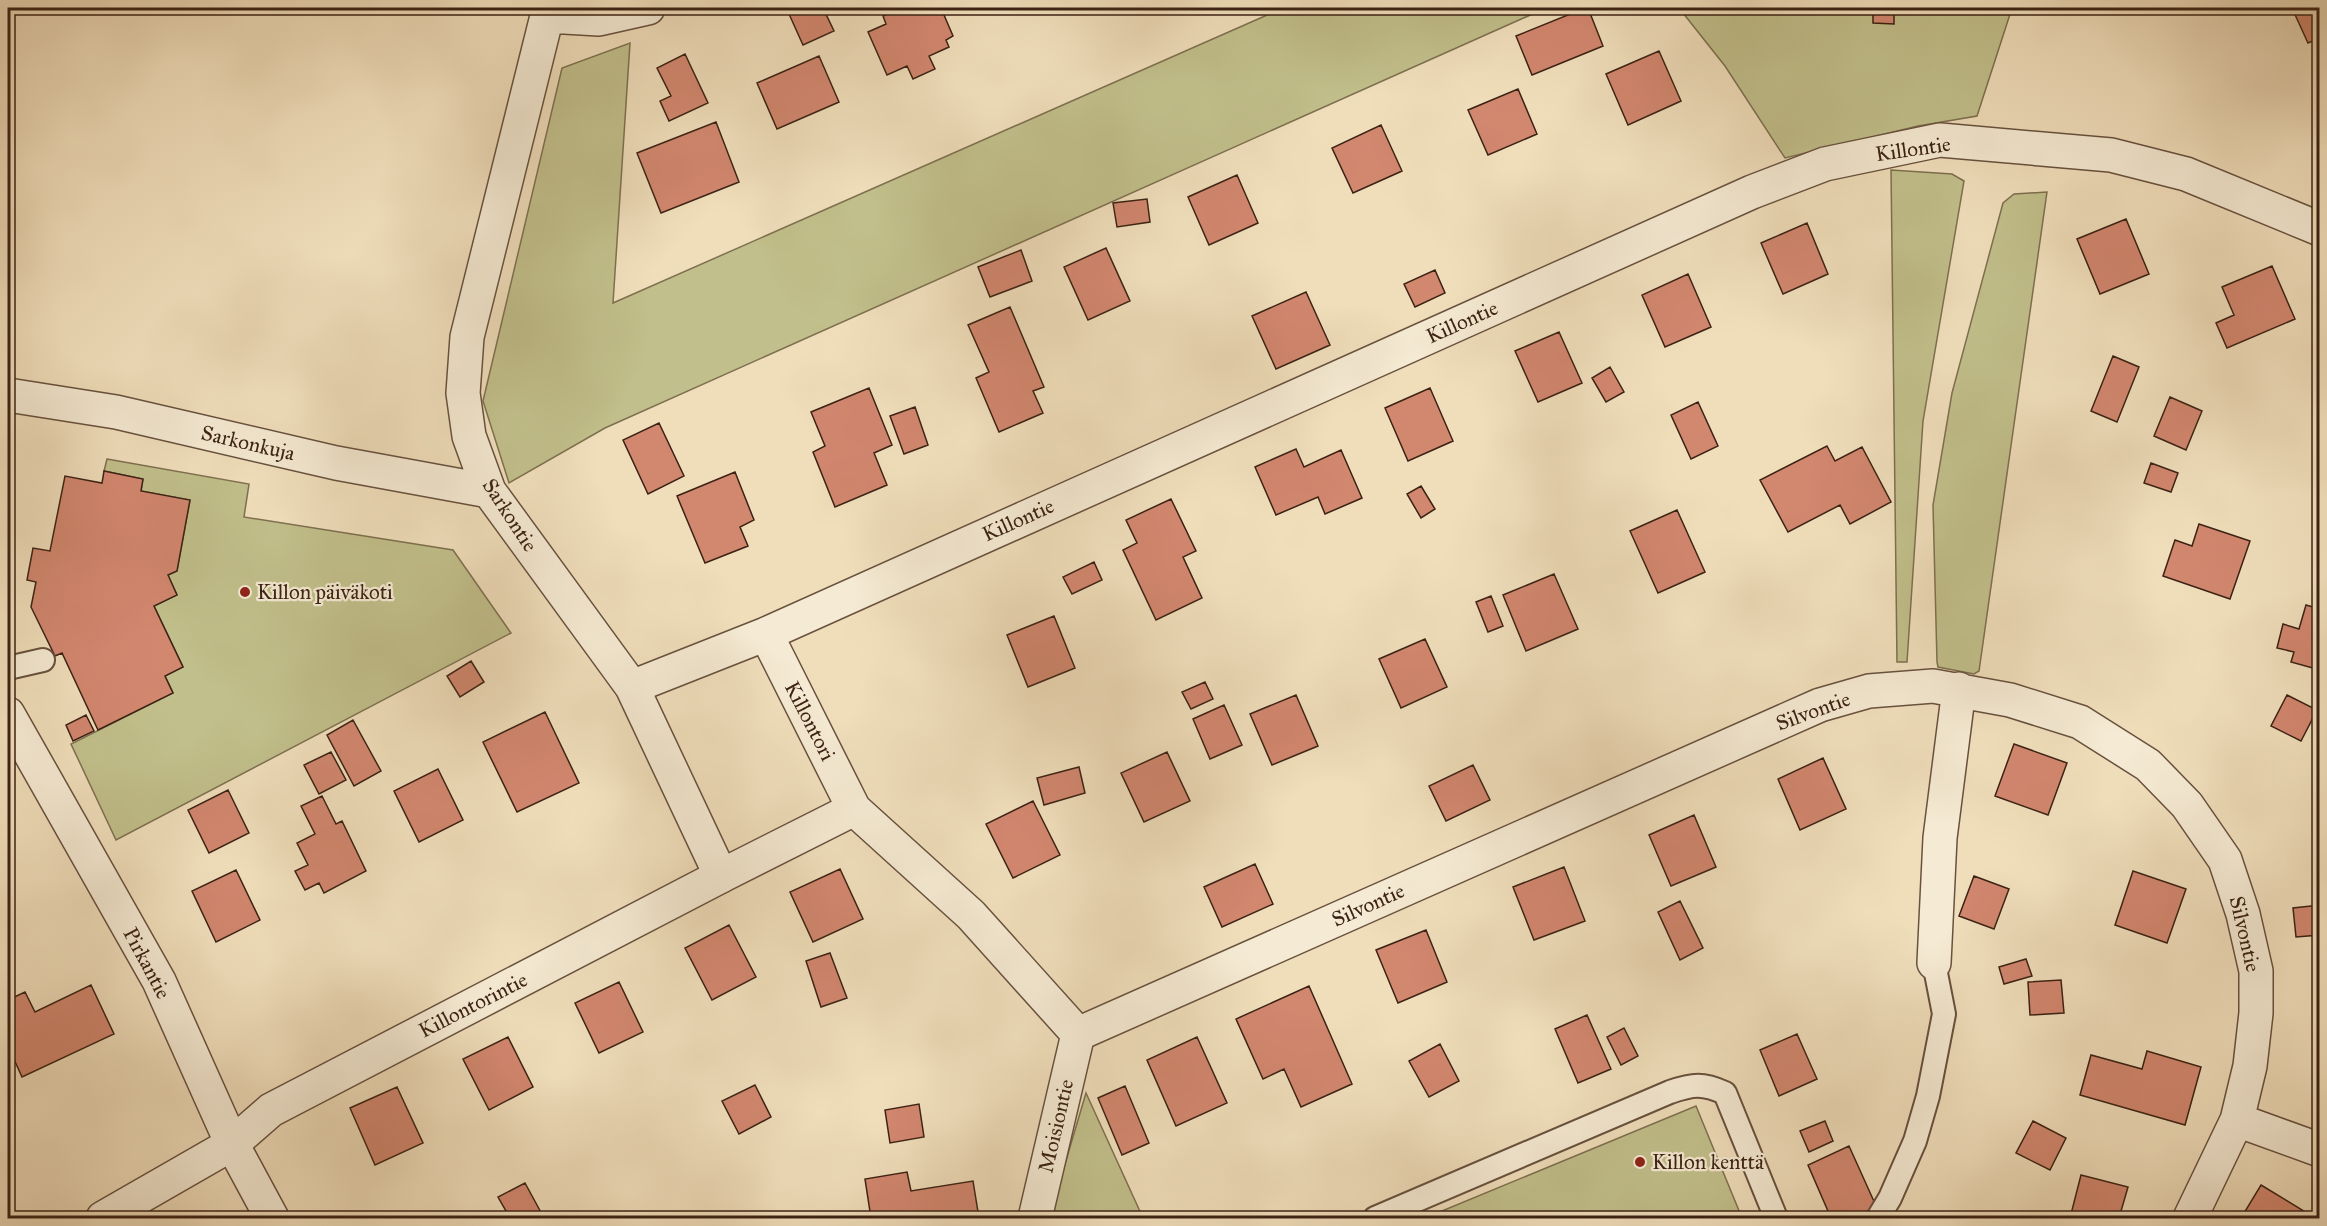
<svg xmlns="http://www.w3.org/2000/svg" width="2327" height="1226" viewBox="0 0 2327 1226" font-family="'IM FELL Great Primer',serif">
<rect width="100%" height="100%" fill="#f0debb"/>
<filter id="stains"><feTurbulence type="fractalNoise" baseFrequency=".00333" numOctaves="4"/><feColorMatrix values="0 0 0 0 .2 0 0 0 0 .09 0 0 0 0 .02 0 0 0 .5 -.17"/></filter>
<radialGradient id="worn" r=".72"><stop offset=".6" stop-color="#630" stop-opacity="0"/><stop offset="1" stop-color="#630" stop-opacity=".3"/></radialGradient>
<!-- green -->
<path fill="#c1bf8b" stroke="#7e7050" stroke-width="1.5" d="M 1283,8 L 1546,8 L 605,428 L 509,483 L 483,401 L 562,68 L 630,43 L 613,303 Z
M 1679,8 L 2012,8 L 1977,116 L 1918,126 L 1785,158 L 1725,66 Z
M 1891,170 L 1952,174 L 1964,181 L 1923,421 L 1907,662 L 1897,662 Z
M 2047,192 L 1979,671 L 1974,674 L 1938,667 L 1937,662 L 1933,505 L 1952,393 L 2003,203 L 2014,194 Z
M 107,459 L 249,484 L 244,517 L 453,550 L 511,633 L 116,840 L 71,744 L 173,693 L 165,676 L 183,667 L 154,606 L 177,595 L 168,575 L 177,571 L 190,500 L 141,491 L 143,479 L 104,471 Z
M 1086,1093 L 1143,1218 L 1049,1218 Z
M 1696,1106 L 1742,1218 L 1425,1218 Z"/>
<!-- building -->
<path fill="#d2876f" stroke="#3b2214" stroke-width="1.5" d="M 804,8 L 823,8 L 834,31 L 803,45 L 789,14 Z
M 902,8 L 910,8 L 912,12 L 922,8 L 941,8 L 953,36 L 946,40 L 949,47 L 929,56 L 935,69 L 913,79 L 907,66 L 887,75 L 868,32 L 886,24 L 883,16 Z
M 1585,8 L 1588,8 L 1603,46 L 1532,75 L 1516,36 Z
M 1873,8 L 1894,8 L 1894,24 L 1873,23 Z
M 2292,8 L 2320,8 L 2320,38 L 2308,43 Z
M 1659,51 L 1681,101 L 1628,125 L 1606,74 Z
M 685,54 L 708,103 L 669,121 L 660,101 L 671,96 L 657,68 Z
M 819,56 L 839,102 L 777,129 L 757,83 Z
M 1518,89 L 1537,134 L 1488,155 L 1468,110 Z
M 716,122 L 739,182 L 661,213 L 637,153 Z
M 1381,125 L 1402,171 L 1353,193 L 1332,148 Z
M 1237,175 L 1258,223 L 1209,245 L 1188,197 Z
M 1147,199 L 1150,222 L 1117,227 L 1113,203 Z
M 2126,219 L 2149,274 L 2100,294 L 2077,239 Z
M 1807,223 L 1828,274 L 1783,294 L 1761,243 Z
M 1106,248 L 1130,301 L 1088,320 L 1064,267 Z
M 1021,250 L 1032,281 L 990,297 L 978,267 Z
M 2272,266 L 2295,319 L 2227,348 L 2216,323 L 2234,315 L 2222,287 Z
M 1435,270 L 1445,293 L 1415,307 L 1404,284 Z
M 1688,274 L 1711,327 L 1665,347 L 1642,295 Z
M 1306,292 L 1330,345 L 1276,369 L 1252,316 Z
M 1010,307 L 1044,387 L 1033,391 L 1043,413 L 999,432 L 976,378 L 989,372 L 968,325 Z
M 1559,332 L 1582,383 L 1538,402 L 1515,351 Z
M 2113,356 L 2139,367 L 2117,422 L 2091,411 Z
M 1610,367 L 1624,392 L 1606,402 L 1592,378 Z
M 869,388 L 892,445 L 874,453 L 887,485 L 835,507 L 813,452 L 825,446 L 811,412 Z
M 1430,388 L 1453,441 L 1408,461 L 1385,408 Z
M 2170,397 L 2202,411 L 2186,450 L 2154,436 Z
M 1698,402 L 1718,446 L 1691,459 L 1671,415 Z
M 915,407 L 928,445 L 904,454 L 890,416 Z
M 659,423 L 684,476 L 648,494 L 623,440 Z
M 1827,446 L 1835,461 L 1862,447 L 1891,502 L 1850,524 L 1840,505 L 1788,532 L 1760,480 Z
M 1296,449 L 1304,467 L 1341,450 L 1362,498 L 1325,514 L 1318,497 L 1276,515 L 1255,467 Z
M 2151,463 L 2178,473 L 2171,492 L 2144,483 Z
M 104,471 L 143,479 L 141,491 L 190,500 L 177,571 L 168,575 L 177,595 L 154,606 L 183,667 L 165,676 L 173,693 L 98,730 L 62,653 L 55,656 L 31,607 L 36,582 L 27,580 L 33,548 L 50,551 L 65,476 L 102,483 Z
M 735,472 L 754,520 L 740,527 L 748,546 L 705,563 L 677,496 Z
M 1421,486 L 1435,509 L 1421,518 L 1407,494 Z
M 1171,499 L 1196,551 L 1183,557 L 1202,598 L 1156,620 L 1123,550 L 1137,543 L 1126,520 Z
M 1677,510 L 1705,572 L 1658,593 L 1630,531 Z
M 2199,524 L 2250,541 L 2230,599 L 2163,576 L 2175,540 L 2192,546 Z
M 1094,562 L 1102,580 L 1072,594 L 1063,577 Z
M 1554,574 L 1578,629 L 1526,651 L 1503,595 Z
M 1491,596 L 1503,626 L 1488,632 L 1476,602 Z
M 2306,605 L 2320,609 L 2320,670 L 2291,662 L 2294,652 L 2277,648 L 2283,624 L 2299,629 Z
M 1054,616 L 1075,668 L 1028,687 L 1007,635 Z
M 1425,639 L 1447,687 L 1401,708 L 1379,659 Z
M 471,661 L 484,682 L 460,697 L 447,676 Z
M 1205,682 L 1213,699 L 1191,709 L 1182,692 Z
M 1296,695 L 1318,746 L 1272,765 L 1250,714 Z
M 2287,695 L 2317,710 L 2301,741 L 2271,726 Z
M 1224,705 L 1242,745 L 1210,759 L 1193,719 Z
M 545,712 L 579,783 L 517,812 L 483,742 Z
M 86,715 L 94,731 L 73,741 L 66,725 Z
M 353,720 L 381,771 L 354,786 L 327,735 Z
M 2014,744 L 2067,763 L 2048,815 L 1995,796 Z
M 331,752 L 346,780 L 319,794 L 304,765 Z
M 1167,752 L 1190,801 L 1144,822 L 1121,773 Z
M 1823,758 L 1846,809 L 1800,830 L 1778,779 Z
M 1473,765 L 1490,800 L 1446,821 L 1429,786 Z
M 1079,767 L 1085,793 L 1044,805 L 1037,778 Z
M 438,769 L 463,820 L 419,842 L 394,791 Z
M 228,790 L 249,833 L 209,853 L 188,810 Z
M 322,796 L 336,824 L 342,821 L 366,871 L 324,893 L 319,883 L 305,890 L 295,871 L 308,865 L 297,843 L 315,834 L 301,806 Z
M 1033,801 L 1060,855 L 1013,878 L 986,824 Z
M 1694,815 L 1716,867 L 1671,886 L 1649,835 Z
M 1255,864 L 1273,904 L 1222,927 L 1204,887 Z
M 1564,867 L 1585,921 L 1534,940 L 1513,887 Z
M 840,869 L 863,919 L 813,942 L 790,892 Z
M 236,870 L 260,920 L 216,942 L 192,891 Z
M 2133,871 L 2186,889 L 2167,943 L 2115,925 Z
M 1974,876 L 2009,889 L 1994,929 L 1959,916 Z
M 1680,901 L 1703,948 L 1680,960 L 1658,912 Z
M 2320,905 L 2320,935 L 2296,937 L 2293,908 Z
M 729,925 L 756,977 L 712,1000 L 685,948 Z
M 1426,930 L 1447,982 L 1398,1003 L 1376,950 Z
M 830,953 L 847,998 L 821,1007 L 806,961 Z
M 2026,959 L 2032,976 L 2004,984 L 1999,967 Z
M 2061,980 L 2064,1013 L 2030,1015 L 2028,982 Z
M 619,982 L 643,1032 L 599,1053 L 575,1003 Z
M 91,985 L 114,1034 L 22,1077 L 8,1046 L 8,1000 L 25,992 L 35,1012 Z
M 1309,986 L 1352,1084 L 1301,1107 L 1284,1069 L 1263,1079 L 1236,1019 Z
M 1587,1015 L 1611,1069 L 1578,1083 L 1555,1029 Z
M 1624,1028 L 1638,1056 L 1621,1065 L 1607,1037 Z
M 1797,1034 L 1817,1079 L 1779,1096 L 1760,1050 Z
M 508,1037 L 533,1087 L 489,1110 L 463,1059 Z
M 1197,1037 L 1227,1103 L 1176,1126 L 1147,1060 Z
M 1440,1044 L 1459,1081 L 1429,1097 L 1409,1061 Z
M 2147,1051 L 2201,1067 L 2185,1125 L 2080,1095 L 2091,1055 L 2142,1069 Z
M 755,1085 L 771,1117 L 739,1134 L 722,1101 Z
M 1125,1086 L 1149,1143 L 1122,1155 L 1098,1098 Z
M 397,1087 L 423,1143 L 375,1165 L 350,1108 Z
M 919,1104 L 924,1137 L 890,1143 L 885,1110 Z
M 1825,1121 L 1833,1141 L 1809,1152 L 1800,1131 Z
M 2033,1121 L 2066,1138 L 2050,1170 L 2016,1153 Z
M 1849,1146 L 1877,1208 L 1853,1218 L 1831,1218 L 1808,1165 Z
M 907,1172 L 911,1191 L 973,1181 L 979,1218 L 871,1218 L 865,1179 Z
M 2081,1175 L 2128,1187 L 2119,1218 L 2070,1218 Z
M 525,1183 L 544,1218 L 510,1218 L 498,1197 Z
M 2261,1185 L 2307,1213 L 2304,1218 L 2241,1218 Z"/>
<g fill="none" stroke-linecap="round" stroke-linejoin="round">
<defs>
<path id="service" d="M 8,668 L 43,660
M 1375,1218 L 1670,1092 C 1693,1084 1703,1083 1725,1093 L 1776,1218
M 1878,1218 L 1890,1198 L 1915,1141 L 1928,1096 L 1944,1014 L 1934,963"/>
<path id="minor" d="M 547,8 L 547,16 L 467,337 L 463,393 L 469,436 L 489,491 L 632,687 L 721,876 L 854,809
M 547,16 L 599,19 L 648,8
M 8,395 L 116,412 L 336,463 L 489,491
M 766,634 L 854,809 L 971,915 L 1078,1034 L 1820,705 L 1869,691 L 1933,686 L 2010,700 L 2080,722 L 2148,765 L 2187,805 L 2225,860 L 2243,914 L 2256,971 L 2256,1013 L 2250,1066 L 2237,1120 L 2190,1218
M 632,687 L 766,634 L 1752,192 L 1825,164 L 1940,140 L 2111,155 L 2186,174 L 2320,229
M 8,714 L 159,981 L 232,1144 L 272,1218
M 1934,963 L 1940,838 L 1959,689
M 2237,1120 L 2320,1150
M 1035,1218 L 1078,1034"/>
<path id="tertiary" d="M 103,1218 L 232,1144 L 271,1110 L 721,876"/>
</defs>
<!-- service casing -->
<use href="#service" stroke="#68513e" stroke-width="26"/>
<!-- minor casing -->
<use href="#minor" stroke="#68513e" stroke-width="36"/>
<!-- tertiary casing -->
<use href="#tertiary" stroke="#68513e" stroke-width="36"/>
<!-- service -->
<use href="#service" stroke="#f5ead3" stroke-width="22"/>
<!-- minor -->
<use href="#minor" stroke="#f5ead3" stroke-width="33"/>
<!-- tertiary -->
<use href="#tertiary" stroke="#f5ead3" stroke-width="33"/>
</g>
<!-- markers -->
<g fill="#8f2418" stroke="#f5ead3" stroke-width="2">
<circle cx="245" cy="592" r="6"/>
<circle cx="1640" cy="1162" r="6"/>
</g>
<g text-anchor="middle" stroke-width="4.5" stroke-linejoin="round" paint-order="stroke">
<!-- street labels -->
<g font-size="21" fill="#3b2214" stroke="#f5ead3">
<text transform="translate(1913 149) rotate(-8)" y="7">Killontie</text>
<text transform="translate(1462 322) rotate(-24)" y="7">Killontie</text>
<text transform="translate(248 443) rotate(13)" y="7">Sarkonkuja</text>
<text transform="translate(510 515) rotate(57)" y="7">Sarkontie</text>
<text transform="translate(1018 520) rotate(-24)" y="7">Killontie</text>
<text transform="translate(1813 711) rotate(-20)" y="7">Silvontie</text>
<text transform="translate(810 721) rotate(63)" y="7">Killontori</text>
<text transform="translate(1368 905) rotate(-24)" y="7">Silvontie</text>
<text transform="translate(2245 934) rotate(77)" y="7">Silvontie</text>
<text transform="translate(147 963) rotate(62)" y="7">Pirkantie</text>
<text transform="translate(473 1005) rotate(-27)" y="7">Killontorintie</text>
<text transform="translate(1056 1126) rotate(-77)" y="7">Moisiontie</text>
</g>
<!-- poi labels -->
<g font-size="21" fill="#3b2214" stroke="#f5ead3" text-anchor="start">
<text x="257" y="599">Killon päiväkoti</text>
<text x="1652" y="1169">Killon kenttä</text>
</g>
</g>
<!-- margin -->
<rect width="2327" height="1226" fill="none" stroke="#f0debb" stroke-width="30"/>
<rect x="9" y="9" width="2309" height="1208" fill="none" stroke="#3b2214" stroke-width="3"/>
<rect x="15" y="15" width="2297" height="1196" fill="none" stroke="#3b2214" stroke-width="1.5"/>
<rect width="100%" height="100%" filter="url(#stains)"/>
<rect width="100%" height="100%" fill="url(#worn)"/>
</svg>
